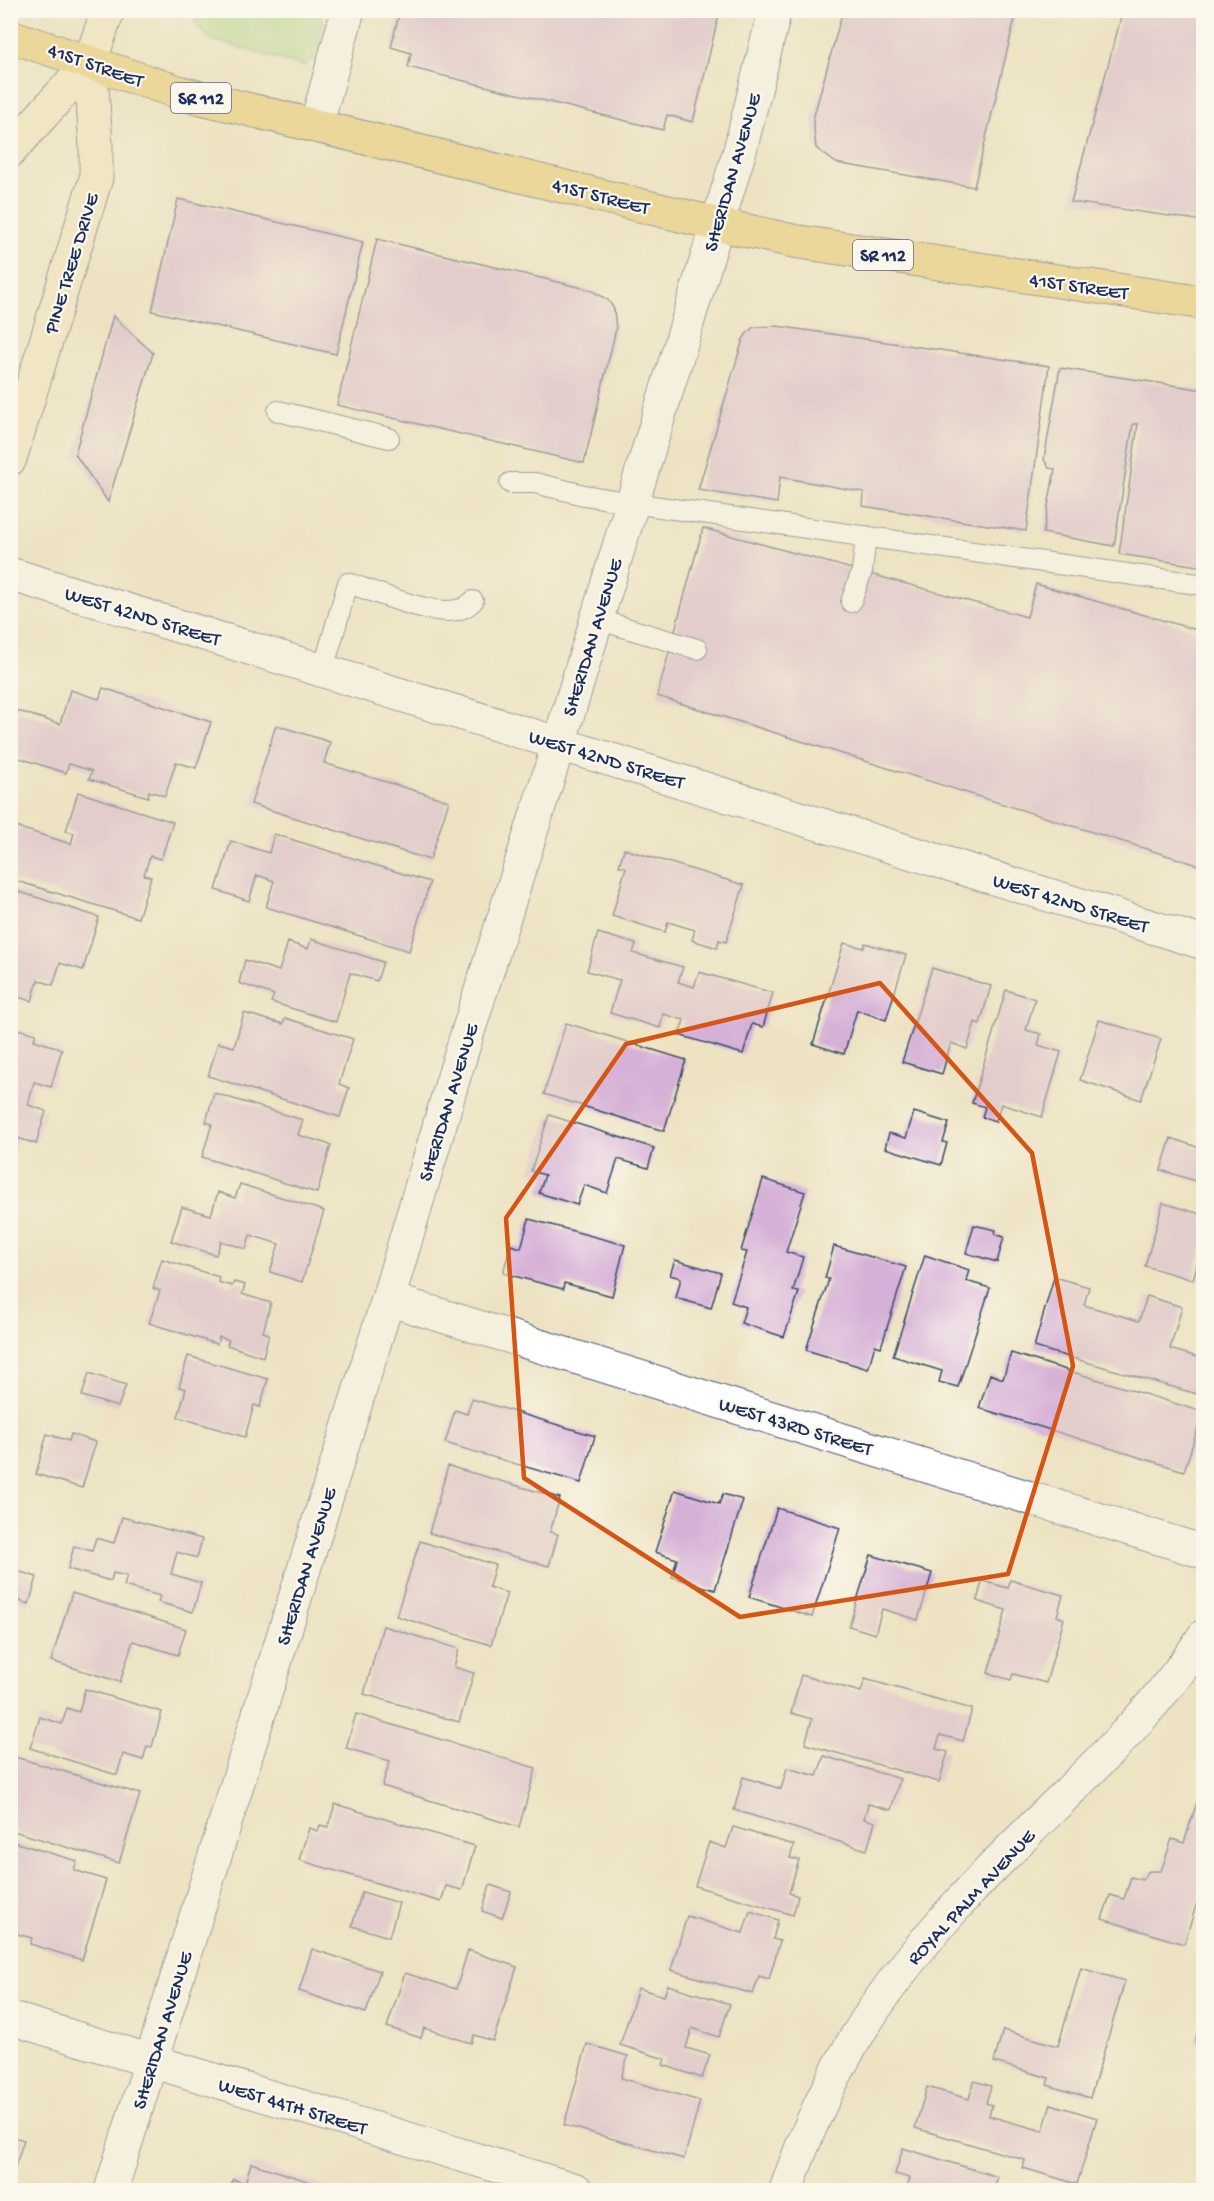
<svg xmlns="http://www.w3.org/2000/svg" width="1214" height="2201" viewBox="0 0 1214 2201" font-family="'Gochi Hand',sans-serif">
<rect width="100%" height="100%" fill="#fbf7ec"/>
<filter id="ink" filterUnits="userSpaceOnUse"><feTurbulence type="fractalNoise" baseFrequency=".0167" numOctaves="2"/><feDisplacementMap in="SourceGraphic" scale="12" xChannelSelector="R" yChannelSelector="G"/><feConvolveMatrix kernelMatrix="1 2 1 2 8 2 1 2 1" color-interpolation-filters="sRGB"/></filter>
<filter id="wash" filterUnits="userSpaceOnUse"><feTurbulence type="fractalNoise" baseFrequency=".008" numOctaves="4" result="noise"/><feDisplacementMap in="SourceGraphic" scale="24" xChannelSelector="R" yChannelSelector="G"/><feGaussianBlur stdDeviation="1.35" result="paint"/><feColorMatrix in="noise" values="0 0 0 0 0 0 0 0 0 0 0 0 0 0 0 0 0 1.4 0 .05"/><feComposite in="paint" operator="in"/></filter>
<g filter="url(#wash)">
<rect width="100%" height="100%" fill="#ede3c3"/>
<!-- green -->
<path fill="#a5d685" stroke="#608272" stroke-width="1.5" d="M 315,10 L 324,23 L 315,57 L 304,66 L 210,39 L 195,23 L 197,11 Z"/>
<g id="blocks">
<!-- building -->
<path fill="#d6b1d7" d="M 400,10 L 720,10 L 693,122 L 667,115 L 663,130 L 408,67 L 411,53 L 391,47 Z
M 843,10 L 1017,10 L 974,187 L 836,163 L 816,148 L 813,119 Z
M 1123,10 L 1204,10 L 1204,221 L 1071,202 Z
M 178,199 L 363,242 L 336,354 L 152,311 Z
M 377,239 L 591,290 L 608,300 L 614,309 L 616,329 L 584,463 L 337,405 Z
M 113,316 L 153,353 L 108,502 L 75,454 Z
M 777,326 L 1049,366 L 1026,531 L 863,506 L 864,492 L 780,477 L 777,503 L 698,490 L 743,339 L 748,332 L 754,327 Z
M 1060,368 L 1204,390 L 1204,567 L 1119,554 L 1138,424 L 1133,424 L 1114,546 L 1043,533 L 1055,469 L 1049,468 L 1044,459 Z
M 703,528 L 1027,617 L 1036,584 L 1204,632 L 1204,867 L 657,696 Z
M 103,688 L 211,722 L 196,768 L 176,762 L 165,796 L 149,791 L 148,797 L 89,779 L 92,771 L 69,764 L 66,773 L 10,755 L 10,736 L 18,711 L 60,724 L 70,690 L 99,699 Z
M 276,725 L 330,742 L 324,763 L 449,801 L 430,860 L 251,804 Z
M 78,792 L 173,822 L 161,859 L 150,856 L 144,875 L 151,877 L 138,918 L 10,879 L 10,825 L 71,844 L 74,833 L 66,831 Z
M 274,834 L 430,882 L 409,951 L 266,907 L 274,881 L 257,875 L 249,901 L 216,890 L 231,841 L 269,853 Z
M 624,849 L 744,885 L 726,942 L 719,940 L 717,948 L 692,940 L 695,930 L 668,922 L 665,932 L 612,916 L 626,867 L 619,866 Z
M 10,889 L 99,917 L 83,970 L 60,963 L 53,985 L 38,980 L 32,1001 L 10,995 Z
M 598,933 L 636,944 L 633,953 L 683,967 L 678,982 L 694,987 L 699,972 L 773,993 L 763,1027 L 752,1024 L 743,1054 L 679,1035 L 684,1020 L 663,1014 L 660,1028 L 610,1013 L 620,980 L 587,971 Z
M 311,939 L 383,962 L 377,981 L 350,973 L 336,1022 L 271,1002 L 274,995 L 239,983 L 245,960 L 279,971 L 288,942 L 308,949 Z
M 844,943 L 864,948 L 865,943 L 906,955 L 886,1020 L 857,1010 L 844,1054 L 813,1044 Z
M 932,968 L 991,986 L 980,1024 L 975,1022 L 967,1049 L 951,1043 L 942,1074 L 902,1062 Z
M 1006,990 L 1035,999 L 1026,1030 L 1041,1034 L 1038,1045 L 1061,1052 L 1042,1117 L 1001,1104 L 996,1121 L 982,1117 L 985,1107 L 972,1103 Z
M 244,1013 L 283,1024 L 285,1018 L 353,1039 L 339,1084 L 349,1088 L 340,1117 L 208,1076 L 218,1043 L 234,1047 Z
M 1099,1020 L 1161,1039 L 1141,1100 L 1080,1080 Z
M 566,1023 L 686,1060 L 664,1131 L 544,1094 Z
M 10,1027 L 36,1034 L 34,1040 L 62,1049 L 51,1087 L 34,1082 L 28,1105 L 46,1111 L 36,1144 L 18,1138 L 14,1151 L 10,1150 Z
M 214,1093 L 303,1120 L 298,1135 L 331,1145 L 317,1193 L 202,1157 L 212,1124 L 206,1122 Z
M 914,1112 L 949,1123 L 943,1142 L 947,1143 L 941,1165 L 885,1148 L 889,1133 L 906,1138 Z
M 549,1115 L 654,1148 L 648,1168 L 618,1159 L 607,1193 L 584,1185 L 577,1205 L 539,1193 L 545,1175 L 531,1171 Z
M 1204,1137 L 1204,1184 L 1161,1170 L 1171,1138 L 1200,1148 Z
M 763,1179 L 805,1192 L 786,1252 L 803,1257 L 793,1291 L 799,1292 L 784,1337 L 741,1323 L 746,1307 L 731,1302 L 747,1252 L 741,1251 Z
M 240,1184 L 324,1211 L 302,1282 L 270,1272 L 279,1244 L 250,1235 L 246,1249 L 221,1241 L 216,1255 L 171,1241 L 182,1207 L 211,1215 L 218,1192 L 235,1198 Z
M 1163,1203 L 1204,1215 L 1204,1248 L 1202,1247 L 1193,1280 L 1145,1266 Z
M 529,1219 L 625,1245 L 612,1296 L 564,1283 L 563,1289 L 503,1273 L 511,1245 L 521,1248 Z
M 974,1225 L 996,1230 L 995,1234 L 1004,1237 L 997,1262 L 966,1253 Z
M 834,1246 L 906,1267 L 881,1347 L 875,1345 L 868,1369 L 806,1350 L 829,1279 L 825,1278 Z
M 925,1255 L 969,1270 L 966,1281 L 990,1288 L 958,1387 L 939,1382 L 942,1371 L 893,1356 Z
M 162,1259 L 219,1277 L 218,1282 L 232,1286 L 234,1282 L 245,1285 L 242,1294 L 271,1303 L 263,1332 L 269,1334 L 263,1357 L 227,1345 L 229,1340 L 219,1337 L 217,1344 L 149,1323 L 160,1291 L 153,1288 Z
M 675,1260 L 721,1273 L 711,1308 L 676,1298 L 681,1278 L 670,1275 Z
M 1054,1277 L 1089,1287 L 1084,1305 L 1139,1321 L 1147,1296 L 1182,1307 L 1170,1349 L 1204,1359 L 1204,1396 L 1034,1347 Z
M 1011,1353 L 1203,1412 L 1184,1471 L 979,1408 L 990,1374 L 1003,1379 Z
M 188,1356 L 268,1379 L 260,1407 L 254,1405 L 245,1437 L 178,1417 L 186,1389 L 179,1387 Z
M 89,1373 L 126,1385 L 118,1407 L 82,1396 Z
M 472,1399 L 595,1436 L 581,1483 L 445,1443 L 455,1410 L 467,1414 Z
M 47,1434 L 69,1441 L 71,1434 L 96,1442 L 82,1488 L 36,1474 Z
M 448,1466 L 560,1498 L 550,1532 L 558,1534 L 549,1566 L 429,1533 Z
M 675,1490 L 719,1504 L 723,1494 L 743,1500 L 715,1590 L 672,1577 L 677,1559 L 655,1552 Z
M 777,1508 L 840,1528 L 812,1617 L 749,1597 Z
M 122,1517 L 202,1539 L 197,1558 L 177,1552 L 171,1574 L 201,1583 L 193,1612 L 158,1602 L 160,1596 L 124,1586 L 127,1576 L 113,1573 L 111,1581 L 68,1569 L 74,1546 L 92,1551 L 96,1538 L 114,1543 Z
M 420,1541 L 495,1565 L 489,1587 L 507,1593 L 491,1645 L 396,1616 Z
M 871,1555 L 932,1573 L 918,1620 L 882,1609 L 875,1634 L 849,1626 Z
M 17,1571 L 37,1577 L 29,1604 L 10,1598 Z
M 1010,1580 L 1063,1595 L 1057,1616 L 1064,1619 L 1046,1683 L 1013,1674 L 1011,1680 L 988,1673 L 1006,1610 L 977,1601 L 982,1581 L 1008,1588 Z
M 72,1593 L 186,1629 L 178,1655 L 133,1641 L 120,1682 L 51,1661 Z
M 383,1626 L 459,1649 L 454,1667 L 474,1673 L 459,1722 L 364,1694 Z
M 801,1675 L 861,1692 L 865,1679 L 972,1709 L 963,1741 L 940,1735 L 936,1749 L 948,1752 L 939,1782 L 805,1744 L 812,1719 L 791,1713 Z
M 85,1689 L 162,1712 L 152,1747 L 147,1746 L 143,1760 L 123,1754 L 117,1775 L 30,1748 L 40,1717 L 62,1724 L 67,1708 L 79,1712 Z
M 356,1714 L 536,1768 L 519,1827 L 382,1786 L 390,1761 L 346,1748 Z
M 824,1756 L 900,1779 L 891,1810 L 868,1804 L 864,1819 L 875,1822 L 867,1850 L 734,1810 L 743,1777 L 781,1789 L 787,1768 L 817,1776 Z
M 15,1757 L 140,1794 L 119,1863 L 10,1830 L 10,1772 Z
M 1197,1802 L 1204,1804 L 1204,1897 L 1199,1896 L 1184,1944 L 1102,1919 L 1110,1895 L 1124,1899 L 1131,1877 L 1142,1880 L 1149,1871 L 1161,1871 L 1172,1839 L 1184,1843 Z
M 335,1804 L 475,1846 L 462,1890 L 446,1886 L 441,1902 L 299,1860 L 309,1828 L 318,1831 L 320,1825 L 328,1827 Z
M 733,1827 L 794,1845 L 790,1858 L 799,1860 L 789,1893 L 798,1896 L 793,1915 L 695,1886 L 709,1842 L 726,1848 Z
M 10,1841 L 77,1861 L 74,1870 L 106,1880 L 82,1960 L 30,1944 L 32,1938 L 10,1932 Z
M 490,1885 L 511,1892 L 502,1918 L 482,1911 Z
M 362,1892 L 399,1903 L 389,1937 L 352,1926 Z
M 750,1911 L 778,1920 L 773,1939 L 780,1941 L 769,1979 L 759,1976 L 753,1994 L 671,1970 L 687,1916 L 743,1933 Z
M 312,1949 L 380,1971 L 366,2013 L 299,1991 Z
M 468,1950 L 517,1967 L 493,2041 L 474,2035 L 471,2043 L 424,2028 L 421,2038 L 387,2027 L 405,1973 L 456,1989 Z
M 1081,1968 L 1125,1981 L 1090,2098 L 1047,2085 L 1049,2078 L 994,2062 L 1003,2030 L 1058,2046 Z
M 668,1985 L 730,2004 L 719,2037 L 692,2028 L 686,2048 L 710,2055 L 702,2078 L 663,2065 L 665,2059 L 620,2045 L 638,1988 L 664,1996 Z
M 1203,2016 L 1204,2016 L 1204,2045 L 1195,2042 Z
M 587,2044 L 628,2056 L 621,2078 L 700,2101 L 684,2159 L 564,2125 Z
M 974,2081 L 991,2086 L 986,2103 L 992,2105 L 989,2116 L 1043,2131 L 1051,2104 L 1097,2118 L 1077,2184 L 1023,2168 L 1025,2160 L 915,2128 L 927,2087 L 969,2099 Z
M 10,2136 L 24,2140 L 15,2167 L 10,2166 Z
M 903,2148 L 998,2177 L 993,2190 L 906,2190 L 910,2178 L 895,2174 Z
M 251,2163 L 335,2190 L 230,2190 L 233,2179 L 245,2183 Z"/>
</g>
</g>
<g filter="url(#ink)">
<use href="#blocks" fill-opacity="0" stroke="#3a4a6d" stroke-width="1.5"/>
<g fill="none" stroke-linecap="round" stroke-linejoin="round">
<defs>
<path id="service" d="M 278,411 L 389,438
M 510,483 L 535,483 L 584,495 L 632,503 L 1204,585
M 851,602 L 862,571 L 866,536
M 596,619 L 697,649
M 323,670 L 348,583 C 374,591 431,616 457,610 C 464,609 468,606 473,601"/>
<path id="minor" d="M 316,126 L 348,10
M 10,574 L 1204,943
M 388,1299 L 1204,1552
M 10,2018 L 576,2190
M 111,2190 L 388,1299 L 455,1073 L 559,743 L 740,150 L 775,10
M 786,2190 C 825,2076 876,1993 958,1904 C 1039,1814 1137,1738 1204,1636"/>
<path id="secondary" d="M 10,151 L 90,62 L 108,10
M 10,459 L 96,178 L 96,145 L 90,62"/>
<path id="primary" d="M 10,36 L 181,93 L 717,224 L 793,241 L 1204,303"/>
</defs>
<!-- service casing -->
<use href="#service" stroke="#3a4a6d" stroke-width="22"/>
<!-- minor casing -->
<use href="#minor" stroke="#3a4a6d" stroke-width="35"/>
<!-- secondary casing -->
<use href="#secondary" stroke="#3a4a6d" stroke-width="35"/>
<!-- primary casing -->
<use href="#primary" stroke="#3a4a6d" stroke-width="35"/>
<!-- service -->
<use href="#service" stroke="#fff" stroke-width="20"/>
<!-- minor -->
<use href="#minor" stroke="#fff" stroke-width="33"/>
<!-- secondary -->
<use href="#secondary" stroke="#f7e9c3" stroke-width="33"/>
<!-- primary -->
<use href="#primary" stroke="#eac769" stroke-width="33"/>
</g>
</g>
<!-- marked area -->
<path d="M0 0H1214V2201H0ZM 880,983 L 1032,1153 L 1073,1366 L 1008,1574 L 740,1617 L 524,1478 L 506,1218 L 626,1044 Z" fill="#ede3c3" fill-opacity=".55" fill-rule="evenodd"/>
<path fill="none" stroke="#d45514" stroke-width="4.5" stroke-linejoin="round" d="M 880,983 L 1032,1153 L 1073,1366 L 1008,1574 L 740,1617 L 524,1478 L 506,1218 L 626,1044 Z"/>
<g text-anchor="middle" stroke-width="4.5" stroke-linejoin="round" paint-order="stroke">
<!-- shield labels -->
<g fill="#fbf7ec" stroke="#5e6b89" stroke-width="1.5">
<rect x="171" y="83" width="60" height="30" rx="4.5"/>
<rect x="853" y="240" width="60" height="30" rx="4.5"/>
</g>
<g font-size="18" font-weight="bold" fill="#1b2f5e">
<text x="201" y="104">SR 112</text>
<text x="883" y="261">SR 112</text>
</g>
<!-- street labels -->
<g font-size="20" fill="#1b2f5e" stroke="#fbf7ec">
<text transform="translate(96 64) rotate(19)" y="7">41ST STREET</text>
<text transform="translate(731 172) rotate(-74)" y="7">SHERIDAN AVENUE</text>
<text transform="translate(601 195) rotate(14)" y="7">41ST STREET</text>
<text transform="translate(70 263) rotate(-73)" y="7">PINE TREE DRIVE</text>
<text transform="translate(1079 285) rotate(8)" y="7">41ST STREET</text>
<text transform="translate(143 615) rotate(17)" y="7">WEST 42ND STREET</text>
<text transform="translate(591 637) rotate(-73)" y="7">SHERIDAN AVENUE</text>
<text transform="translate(607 758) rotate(17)" y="7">WEST 42ND STREET</text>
<text transform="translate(1071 902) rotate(17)" y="7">WEST 42ND STREET</text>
<text transform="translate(447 1102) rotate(-73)" y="7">SHERIDAN AVENUE</text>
<text transform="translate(796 1425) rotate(17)" y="7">WEST 43RD STREET</text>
<text transform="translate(305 1566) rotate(-73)" y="7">SHERIDAN AVENUE</text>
<text transform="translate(970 1896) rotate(-47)" y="7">ROYAL PALM AVENUE</text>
<text transform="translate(161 2030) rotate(-73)" y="7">SHERIDAN AVENUE</text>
<text transform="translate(293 2105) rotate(17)" y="7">WEST 44TH STREET</text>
</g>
</g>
<!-- margin -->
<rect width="1214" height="2201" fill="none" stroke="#fbf7ec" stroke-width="36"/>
</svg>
